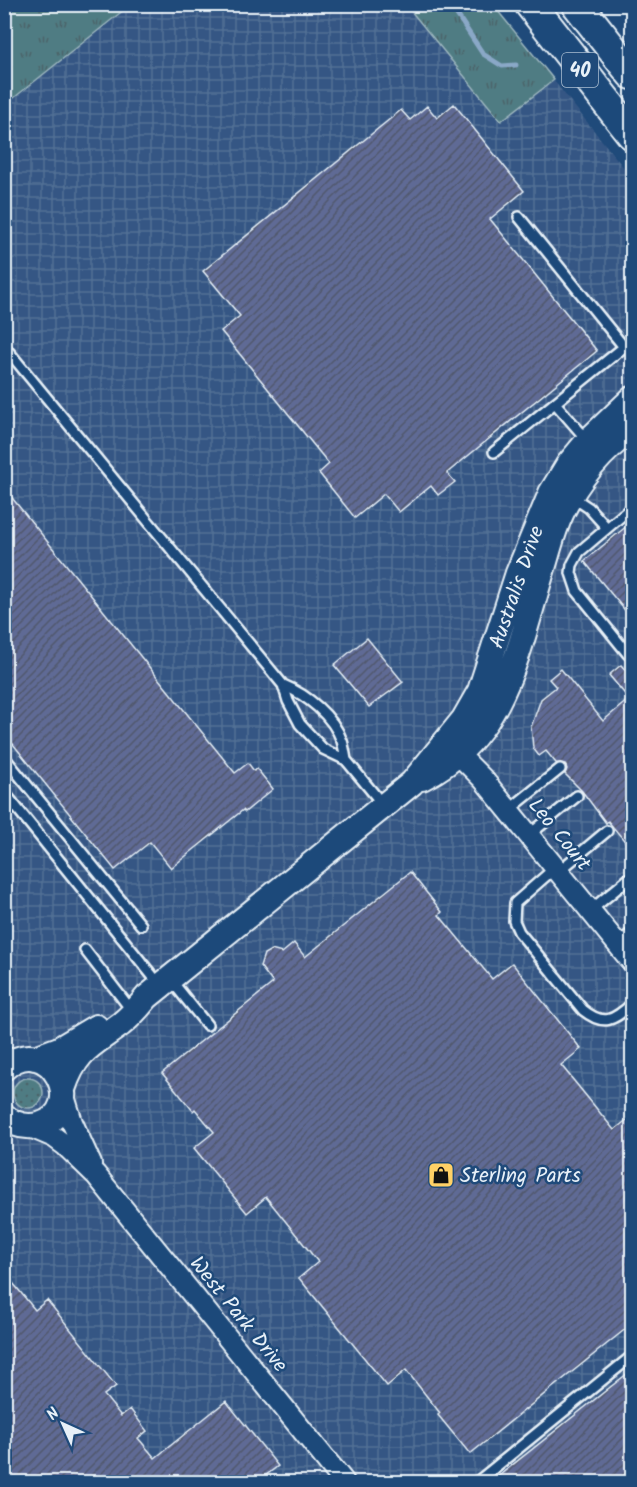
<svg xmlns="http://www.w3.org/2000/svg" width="637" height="1487" viewBox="0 0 637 1487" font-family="Kalam,sans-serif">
<defs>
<pattern id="industrial-grid" width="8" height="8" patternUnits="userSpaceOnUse" patternTransform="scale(1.5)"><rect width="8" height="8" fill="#365784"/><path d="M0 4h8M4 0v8" fill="none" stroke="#537096"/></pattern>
<pattern id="park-tufts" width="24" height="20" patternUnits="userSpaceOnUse" patternTransform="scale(1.5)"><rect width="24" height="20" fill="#507b83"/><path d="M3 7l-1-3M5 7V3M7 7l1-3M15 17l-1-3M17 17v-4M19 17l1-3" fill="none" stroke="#4c6469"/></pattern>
<pattern id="garden-dots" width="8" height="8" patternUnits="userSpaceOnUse" patternTransform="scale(1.5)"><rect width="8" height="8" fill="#507b83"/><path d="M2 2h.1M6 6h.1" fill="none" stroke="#4c6469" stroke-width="1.8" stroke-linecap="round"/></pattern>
<pattern id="building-hatch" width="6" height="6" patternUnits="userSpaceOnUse" patternTransform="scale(1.5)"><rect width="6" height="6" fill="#5f6b95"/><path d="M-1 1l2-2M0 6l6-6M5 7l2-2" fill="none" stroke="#51586c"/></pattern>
</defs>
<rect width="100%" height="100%" fill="#1f4a7a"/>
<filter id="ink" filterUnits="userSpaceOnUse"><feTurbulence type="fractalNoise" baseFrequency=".0167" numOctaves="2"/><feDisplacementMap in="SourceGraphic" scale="12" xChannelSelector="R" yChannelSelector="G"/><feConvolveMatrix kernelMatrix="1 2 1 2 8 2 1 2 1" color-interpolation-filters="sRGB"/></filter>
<g filter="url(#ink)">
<!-- industrial -->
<path fill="url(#industrial-grid)" d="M 5,5 L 493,5 L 632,178 L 632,1482 L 5,1482 Z"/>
<!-- park -->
<path fill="url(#park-tufts)" stroke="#9cb6be" stroke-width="1.5" d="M 5,4 L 130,4 L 130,5 L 5,105 Z
M 406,5 L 493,5 L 554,80 L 501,121 Z"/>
<!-- garden -->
<path fill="url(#garden-dots)" stroke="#9cb6be" stroke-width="1.5" d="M13 1093a15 15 0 1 1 30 0a15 15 0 1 1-30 0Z"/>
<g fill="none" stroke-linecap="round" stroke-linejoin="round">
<!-- stream -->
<path stroke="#8aa8c7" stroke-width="5" d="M 450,4 L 483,54 L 502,66 L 516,65
M 629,10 L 632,9"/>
</g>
<!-- building -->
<path fill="url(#building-hatch)" stroke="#e8f1f8" stroke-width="1.5" d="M 454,104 L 524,191 L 490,219 L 597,351 L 447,473 L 455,482 L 438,495 L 431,486 L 399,512 L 384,494 L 355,518 L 319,473 L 329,464 L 221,331 L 240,316 L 203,271 L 401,110 L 410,120 L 427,106 L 437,118 Z
M 4,488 L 235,773 L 248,763 L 254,771 L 257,769 L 273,789 L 245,812 L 243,810 L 171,868 L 150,842 L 115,870 L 4,733 Z
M 633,521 L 633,620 L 584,561 Z
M 367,638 L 403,682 L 369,707 L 334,665 Z
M 621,665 L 633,679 L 633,851 L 608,821 L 606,823 L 582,791 L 565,774 L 567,769 L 565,764 L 556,763 L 546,751 L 539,756 L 533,748 L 531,727 L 541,699 L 556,687 L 549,679 L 561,669 L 603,721 L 629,699 L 609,675 Z
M 410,872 L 442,912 L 439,915 L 492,979 L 512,963 L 581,1049 L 561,1065 L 614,1130 L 633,1115 L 633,1323 L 470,1454 L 438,1415 L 440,1413 L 406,1370 L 387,1386 L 299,1278 L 318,1262 L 266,1197 L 247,1213 L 194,1148 L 214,1132 L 195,1109 L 193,1111 L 162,1073 L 273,983 L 260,966 L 264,954 L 271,950 L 282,953 L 294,943 L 305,957 Z
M 4,1272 L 35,1310 L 47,1300 L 116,1386 L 104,1395 L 121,1416 L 130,1409 L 147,1431 L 138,1438 L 155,1458 L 226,1401 L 278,1466 L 257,1482 L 4,1482 Z
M 633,1369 L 633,1482 L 491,1482 Z"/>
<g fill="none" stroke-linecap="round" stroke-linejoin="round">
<defs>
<path id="service" d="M 4,346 L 283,685 L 288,701 L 300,724 L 323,749 L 346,760 L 384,806
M 555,403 L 588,441
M 494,452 L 624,347 L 519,217
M 571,496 L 589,508 L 607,528
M 628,654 L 577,591 L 571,573 L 572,565 L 579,552 L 632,507
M 283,685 C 307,695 333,716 342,741 C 344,747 345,754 346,760
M 4,757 L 141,925
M 4,792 L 159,984
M 509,810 L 560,769
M 529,835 L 577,796
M 556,867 L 515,903 L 514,921 L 519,932 L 583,1010 C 604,1027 614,1020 632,1004
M 559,871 L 607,831
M 591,910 L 632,876
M 618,943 L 632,933
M 85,950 L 132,1011
M 170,979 L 207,1025
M 477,1482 L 632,1356"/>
<path id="minor" d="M 448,744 L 483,779 L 632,962
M 63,1093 L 72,1122 L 91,1164
M 28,1126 L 54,1137 L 66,1146 L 96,1175 L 344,1482"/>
<path id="tertiary" d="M 422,778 C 505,737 518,649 543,568 C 549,549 553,530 562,512 C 578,479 603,450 632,429
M 35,1058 L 59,1049 L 96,1027
M 4,1068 C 49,1028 91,1110 39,1125 C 26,1128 14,1125 4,1116
M 63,1089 C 76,1050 91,1046 121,1024 C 131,1016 139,1007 147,997 L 412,783 L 464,719 L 480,691 L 518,573 L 551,493 L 568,465 L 588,441 L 632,399"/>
<path id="primary" d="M 530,4 L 632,134
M 577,4 L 632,74"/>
</defs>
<!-- service casing -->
<use href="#service" stroke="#e8f1f8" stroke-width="14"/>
<!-- minor casing -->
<use href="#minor" stroke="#e8f1f8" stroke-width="24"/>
<!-- tertiary casing -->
<use href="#tertiary" stroke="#e8f1f8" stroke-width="28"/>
<!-- primary casing -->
<use href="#primary" stroke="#e8f1f8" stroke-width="34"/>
<!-- service -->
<use href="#service" stroke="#1f4a7a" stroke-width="9"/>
<!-- minor -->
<use href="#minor" stroke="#1f4a7a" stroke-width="20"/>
<!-- tertiary -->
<use href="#tertiary" stroke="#1f4a7a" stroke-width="24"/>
<!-- primary -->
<use href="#primary" stroke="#1f4a7a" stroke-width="30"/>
</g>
</g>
<!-- icons -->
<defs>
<symbol id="shop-square" viewBox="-11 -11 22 22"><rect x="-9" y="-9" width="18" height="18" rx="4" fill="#ffd166" stroke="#1f4a7a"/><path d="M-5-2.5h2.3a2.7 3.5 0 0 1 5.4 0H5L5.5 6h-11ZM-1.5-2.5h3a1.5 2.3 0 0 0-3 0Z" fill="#111"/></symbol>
</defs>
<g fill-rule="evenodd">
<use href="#shop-square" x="426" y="1160" width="30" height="30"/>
</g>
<g text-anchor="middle" stroke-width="5" stroke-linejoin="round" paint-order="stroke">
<!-- shield labels -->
<rect fill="#1f4a7a" stroke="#acbfd2" stroke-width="1.5" x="562" y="53" width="36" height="34" rx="4.5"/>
<g font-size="20" font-weight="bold" fill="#e8f1f8">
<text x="580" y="77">40</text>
</g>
<!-- street labels -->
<g font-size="21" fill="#e8f1f8" stroke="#1f4a7a">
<text transform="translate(516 587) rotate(-71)" y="7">Australis Drive</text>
<text transform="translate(560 834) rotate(51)" y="7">Leo Court</text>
<text transform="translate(239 1314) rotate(51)" y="7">West Park Drive</text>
</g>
<!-- poi labels -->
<g font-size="21" fill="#e8f1f8" stroke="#1f4a7a" text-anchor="start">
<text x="460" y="1182">Sterling Parts</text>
</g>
</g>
<!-- margin -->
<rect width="637" height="1487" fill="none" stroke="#1f4a7a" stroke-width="24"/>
<rect x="12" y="12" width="613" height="1463" fill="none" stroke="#e8f1f8" stroke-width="2" filter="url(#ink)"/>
<!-- north arrow -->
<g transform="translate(63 1424) rotate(315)" stroke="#1f4a7a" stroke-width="4.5" paint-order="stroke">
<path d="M0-4.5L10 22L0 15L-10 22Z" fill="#e8f1f8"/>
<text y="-9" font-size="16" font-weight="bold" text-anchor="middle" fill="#e8f1f8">N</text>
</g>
</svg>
